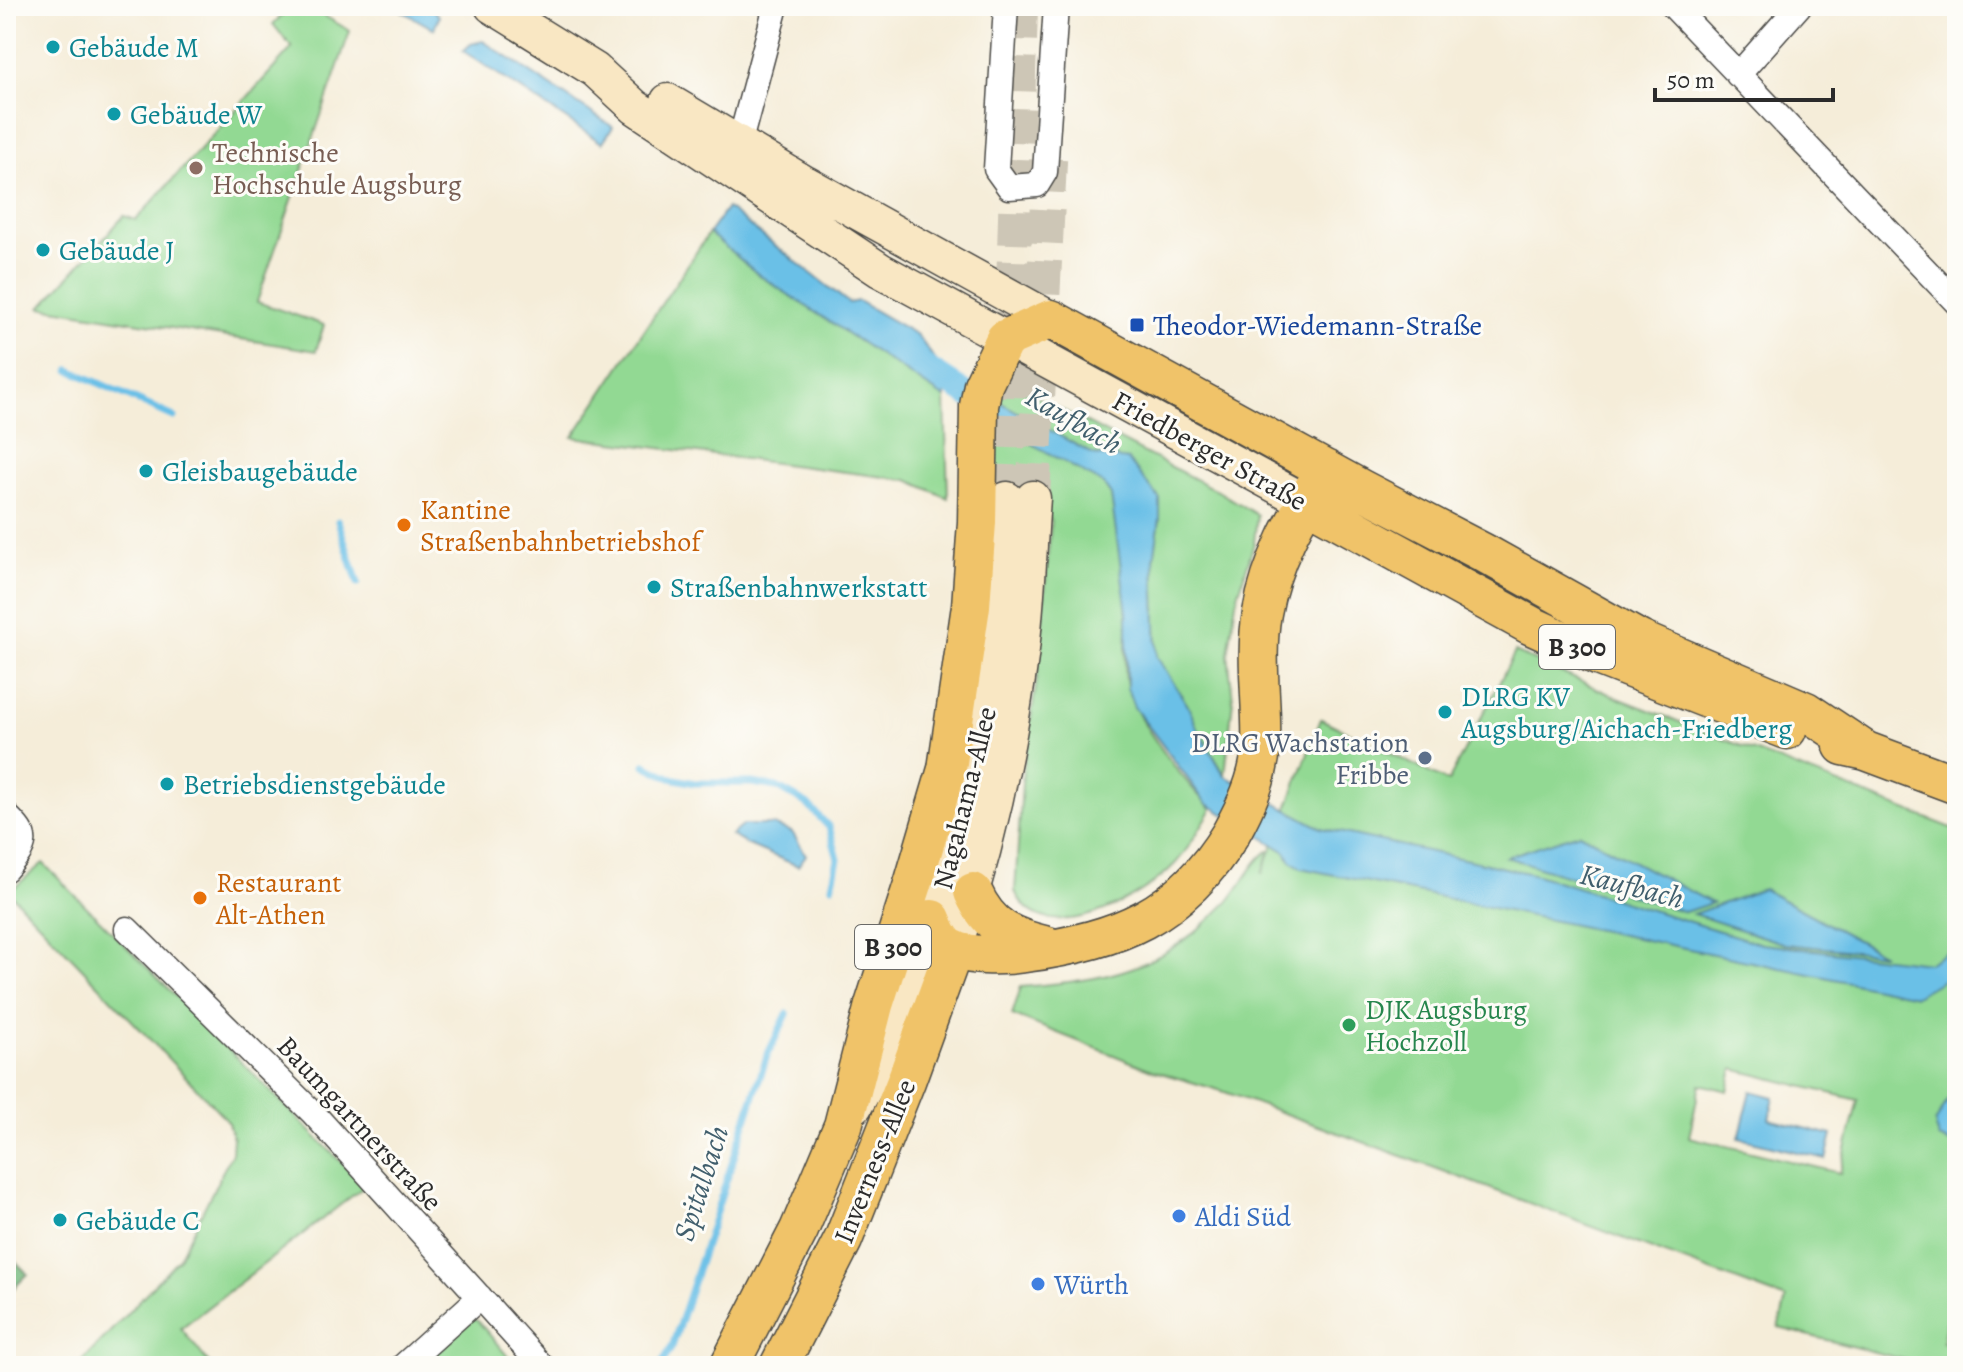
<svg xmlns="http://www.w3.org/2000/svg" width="1963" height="1372" viewBox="0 0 1963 1372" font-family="Alegreya,serif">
<defs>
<pattern id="forest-firs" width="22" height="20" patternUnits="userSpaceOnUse" patternTransform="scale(2)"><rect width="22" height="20" fill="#75b97d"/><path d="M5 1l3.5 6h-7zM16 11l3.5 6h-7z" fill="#609767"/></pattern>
</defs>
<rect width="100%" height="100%" fill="#fdfcf7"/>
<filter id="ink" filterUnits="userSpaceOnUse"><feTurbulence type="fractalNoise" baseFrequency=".0125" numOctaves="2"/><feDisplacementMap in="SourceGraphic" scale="16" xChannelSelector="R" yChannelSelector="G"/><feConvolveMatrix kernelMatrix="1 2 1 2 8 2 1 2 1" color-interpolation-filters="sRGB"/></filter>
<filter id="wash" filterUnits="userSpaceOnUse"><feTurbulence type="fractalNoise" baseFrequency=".006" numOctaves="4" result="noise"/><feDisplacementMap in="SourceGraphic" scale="32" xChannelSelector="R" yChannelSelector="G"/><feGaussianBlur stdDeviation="1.8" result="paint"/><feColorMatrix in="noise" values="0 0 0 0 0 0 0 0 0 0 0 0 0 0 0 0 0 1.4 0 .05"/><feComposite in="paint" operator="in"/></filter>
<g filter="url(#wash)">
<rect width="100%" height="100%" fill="#f5edd9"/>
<!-- green -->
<path fill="#92d993" stroke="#5e825f" stroke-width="2" fill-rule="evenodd" d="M 291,7 L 311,8 L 350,31 L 257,302 L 324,325 L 316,351 L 41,307 L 124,216 L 136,220 L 292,48 L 273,24 Z
M 709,233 L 759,275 L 945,398 L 948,498 L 908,480 L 573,437 Z
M 1006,381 L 1218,491 L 1257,515 L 1254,543 L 1236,602 L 1228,654 L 1233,699 L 1225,775 L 1197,728 L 1188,706 L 1157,657 L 1154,559 L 1160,518 L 1115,456 L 1094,455 L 996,400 L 1001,383 Z
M 995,423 L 1093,478 L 1104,485 L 1111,495 C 1118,535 1126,577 1127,617 C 1128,640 1122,667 1128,690 C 1136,721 1188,786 1212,809 C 1200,827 1189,850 1174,865 C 1143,898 1042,954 1015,891 L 1023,769 L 1038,673 L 1051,522 L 1044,507 L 994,512 Z
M 1515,652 L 1618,698 L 1957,830 L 1957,1279 L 1942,1342 L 1957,1346 L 1957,1366 L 1930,1366 L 1779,1328 L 1786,1299 L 1435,1168 L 1222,1091 L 1154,1071 L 1012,1015 L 1021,987 C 1113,979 1159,971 1227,903 C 1240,890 1255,857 1270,850 L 1262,874 L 1321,719 L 1448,782 ZM 1733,1069 L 1858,1100 L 1840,1173 L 1689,1137 L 1700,1084 L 1728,1091 Z
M 43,863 L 365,1186 L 181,1328 L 211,1366 L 78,1366 L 179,1258 L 232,1153 L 233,1138 L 227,1120 L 9,892 Z
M 472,1319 L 478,1321 L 516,1366 L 418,1366 Z"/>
<!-- forest -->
<path fill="url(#forest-firs)" stroke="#507254" stroke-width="2" d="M 6,1252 L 28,1274 L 6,1296 Z"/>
<!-- water -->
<path fill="#6ac0e7" stroke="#4a7689" stroke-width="2" d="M 404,6 L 430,6 L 439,16 L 434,29 L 402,11 Z
M 483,41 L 613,127 L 602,143 L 463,51 L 471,44 Z
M 727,208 L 849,303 L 858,301 L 917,335 L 947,376 L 945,398 L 759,275 L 709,233 Z
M 996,400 L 1094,455 L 1128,460 L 1160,499 L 1160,518 L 1154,559 L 1157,657 L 1188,706 L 1197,728 L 1225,776 L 1321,828 L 1537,875 L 1762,944 L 1929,963 L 1957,946 L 1957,972 L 1915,996 L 1301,868 L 1290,860 L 1286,852 L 1206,803 L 1134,707 L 1127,688 L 1127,613 L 1111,495 L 1104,485 L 1093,478 L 995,423 Z
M 743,825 L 773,825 L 792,832 L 806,855 L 798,866 L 746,844 L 731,835 Z
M 1579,833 L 1712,903 L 1685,912 L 1506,857 Z
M 1763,889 L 1883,954 L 1785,944 L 1693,914 Z
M 1751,1091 L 1774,1097 L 1769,1119 L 1832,1135 L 1826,1159 L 1739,1138 Z
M 1957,1094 L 1957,1144 L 1955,1145 L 1939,1138 L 1935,1123 L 1949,1098 Z"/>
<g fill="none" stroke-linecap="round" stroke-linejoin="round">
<!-- stream -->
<path stroke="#6ac0e7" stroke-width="7" d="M 70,370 L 174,417
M 338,521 L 358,583
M 645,765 L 671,778 L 695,783 L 752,783 L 777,787 L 807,804 L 829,827 L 838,859 L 832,886
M 660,1366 L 672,1347 L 767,1056 L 787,1014"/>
<!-- canal -->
<path stroke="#6ac0e7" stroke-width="24" d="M 919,363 L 989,408"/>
</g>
</g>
<g filter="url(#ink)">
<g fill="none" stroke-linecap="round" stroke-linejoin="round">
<!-- secondary-tunnel -->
<path stroke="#cdc6b6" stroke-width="34" stroke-dasharray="34 17" stroke-linecap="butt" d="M 1033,498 L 1051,143
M 1007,499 L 1021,6"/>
<defs>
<path id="street" d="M 1006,6 L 996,169 L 1009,187 L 1037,185 L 1045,172 L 1056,6
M 1673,6 L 1957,303
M 1738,75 L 1799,6
M 739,145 L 776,6
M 6,815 C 31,838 27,845 6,869
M 127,929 L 313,1113 L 542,1366
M 403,1366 L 480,1297"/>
<path id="secondary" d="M 492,6 L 595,70 L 635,107 L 880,270 L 1306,502
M 668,101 L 805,183 L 1051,319
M 954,949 C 986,853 1008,757 1021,657 C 1028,605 1029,551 1033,498
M 855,1106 C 884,1057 902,1004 921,950 C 946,878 970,803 985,728 C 1000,653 1002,575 1007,499"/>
<path id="primary" d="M 1306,502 L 1530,625 L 1600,657 L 1787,730
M 1843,746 L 1866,751 L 1957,785
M 973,892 C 989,928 1012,938 1048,946
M 932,919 C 936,929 939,938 947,945 C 962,958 1006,956 1025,953 C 1117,941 1181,916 1231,833 C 1246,806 1259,778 1261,747 C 1263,703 1254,657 1262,613 C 1271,560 1298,515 1325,469
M 729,1366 L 799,1230 L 843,1126 L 874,1005 L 914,881 L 947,769 L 971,606 L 977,522 L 979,406 L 983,385 L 1005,339 L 1051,319 L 1361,489 L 1484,553 L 1640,640 L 1806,711 L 1866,751
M 779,1366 L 843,1240 L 906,1081 L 954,949"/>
</defs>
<!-- street casing -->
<use href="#street" stroke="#494845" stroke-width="27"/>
<!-- secondary casing -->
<use href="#secondary" stroke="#494845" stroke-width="37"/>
<!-- primary casing -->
<use href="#primary" stroke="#494845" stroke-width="41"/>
<!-- street -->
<use href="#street" stroke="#fff" stroke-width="24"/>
<!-- secondary -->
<use href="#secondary" stroke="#f9e7c3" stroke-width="34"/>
<!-- primary -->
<use href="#primary" stroke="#f0c369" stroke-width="38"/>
</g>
</g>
<!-- markers -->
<g fill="#0f9aa8" stroke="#fdfcf7" stroke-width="3">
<circle cx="53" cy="47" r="8"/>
<circle cx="114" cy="114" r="8"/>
<circle cx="43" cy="250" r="8"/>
<circle cx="146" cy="471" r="8"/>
<circle cx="654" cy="587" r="8"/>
<circle cx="1445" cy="712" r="8"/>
<circle cx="167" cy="784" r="8"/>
<circle cx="60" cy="1220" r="8"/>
</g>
<circle fill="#8d6e63" stroke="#fdfcf7" stroke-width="3" cx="196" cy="168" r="8"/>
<rect fill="#1a4fb4" stroke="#fdfcf7" stroke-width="3" x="1129" y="317" width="16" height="16" rx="4"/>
<g fill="#e8710a" stroke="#fdfcf7" stroke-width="3">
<circle cx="404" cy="525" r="8"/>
<circle cx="200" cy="898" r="8"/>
</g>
<circle fill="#5c6f8a" stroke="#fdfcf7" stroke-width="3" cx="1425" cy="758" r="8"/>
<circle fill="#2e9e5b" stroke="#fdfcf7" stroke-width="3" cx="1349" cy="1025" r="8"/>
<g fill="#3f7fe0" stroke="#fdfcf7" stroke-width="3">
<circle cx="1179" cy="1216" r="8"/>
<circle cx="1038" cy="1284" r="8"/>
</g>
<g text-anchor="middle" stroke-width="6" stroke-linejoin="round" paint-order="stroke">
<!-- shield labels -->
<g fill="#fdfcf7" stroke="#6a6a68" stroke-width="2">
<rect x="1539" y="625" width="76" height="44" rx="6"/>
<rect x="855" y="925" width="76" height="44" rx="6"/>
</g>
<g font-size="26" font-weight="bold" fill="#2b2b2b">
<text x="1577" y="656">B 300</text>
<text x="893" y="956">B 300</text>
</g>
<!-- culture labels -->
<g font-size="28" fill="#0d838f" stroke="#fdfcf7" text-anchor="start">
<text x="69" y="57">Gebäude M</text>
<text x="130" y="124">Gebäude W</text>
<text x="59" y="260">Gebäude J</text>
<text x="162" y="481">Gleisbaugebäude</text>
<text x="670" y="597">Straßenbahnwerkstatt</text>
<text x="1461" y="706">DLRG KV<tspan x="1461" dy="32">Augsburg/Aichach-Friedberg</tspan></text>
<text x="183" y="794">Betriebsdienstgebäude</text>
<text x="76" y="1230">Gebäude C</text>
</g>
<!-- education labels -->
<g font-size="28" fill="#785e54" stroke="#fdfcf7" text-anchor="start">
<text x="212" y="162">Technische<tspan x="212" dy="32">Hochschule Augsburg</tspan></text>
</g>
<!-- transit labels -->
<g font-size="28" fill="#164399" stroke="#fdfcf7" text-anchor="start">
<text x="1153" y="335">Theodor-Wiedemann-Straße</text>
</g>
<!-- street labels -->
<g font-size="28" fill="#2b2b2b" stroke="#fdfcf7">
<text transform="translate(1210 450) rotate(29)" y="10">Friedberger Straße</text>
<text transform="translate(964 798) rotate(-76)" y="10">Nagahama-Allee</text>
<text transform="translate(360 1123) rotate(47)" y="10">Baumgartnerstraße</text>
<text transform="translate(874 1161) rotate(-68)" y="10">Inverness-Allee</text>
</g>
<!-- food labels -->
<g font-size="28" fill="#c56008" stroke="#fdfcf7" text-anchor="start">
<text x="420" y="519">Kantine<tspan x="420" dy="32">Straßenbahnbetriebshof</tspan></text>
<text x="216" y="892">Restaurant<tspan x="216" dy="32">Alt-Athen</tspan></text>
</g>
<!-- service labels -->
<g font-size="28" fill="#4e5e75" stroke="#fdfcf7" text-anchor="end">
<text x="1409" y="752">DLRG Wachstation<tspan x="1409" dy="32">Fribbe</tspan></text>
</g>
<!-- leisure labels -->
<g font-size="28" fill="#27864d" stroke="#fdfcf7" text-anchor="start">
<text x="1365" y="1019">DJK Augsburg<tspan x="1365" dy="32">Hochzoll</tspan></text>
</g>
<!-- shop labels -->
<g font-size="28" fill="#366cbe" stroke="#fdfcf7" text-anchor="start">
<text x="1195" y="1226">Aldi Süd</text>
<text x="1054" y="1294">Würth</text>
</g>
<!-- water labels -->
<g font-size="30" font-style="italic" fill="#415f6d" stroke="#fdfcf7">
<text transform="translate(1074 420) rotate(30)" y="10">Kaufbach</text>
<text transform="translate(1632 886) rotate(14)" y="10">Kaufbach</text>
<text transform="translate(701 1183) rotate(-72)" y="10">Spitalbach</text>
</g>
</g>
<!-- margin -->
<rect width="1963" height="1372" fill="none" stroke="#fdfcf7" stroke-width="32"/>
<!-- scale -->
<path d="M1655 88v12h178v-12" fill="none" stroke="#2b2b2b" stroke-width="4"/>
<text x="1667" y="88" font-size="24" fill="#2b2b2b" stroke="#fdfcf7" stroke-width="6" paint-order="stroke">50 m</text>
</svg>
